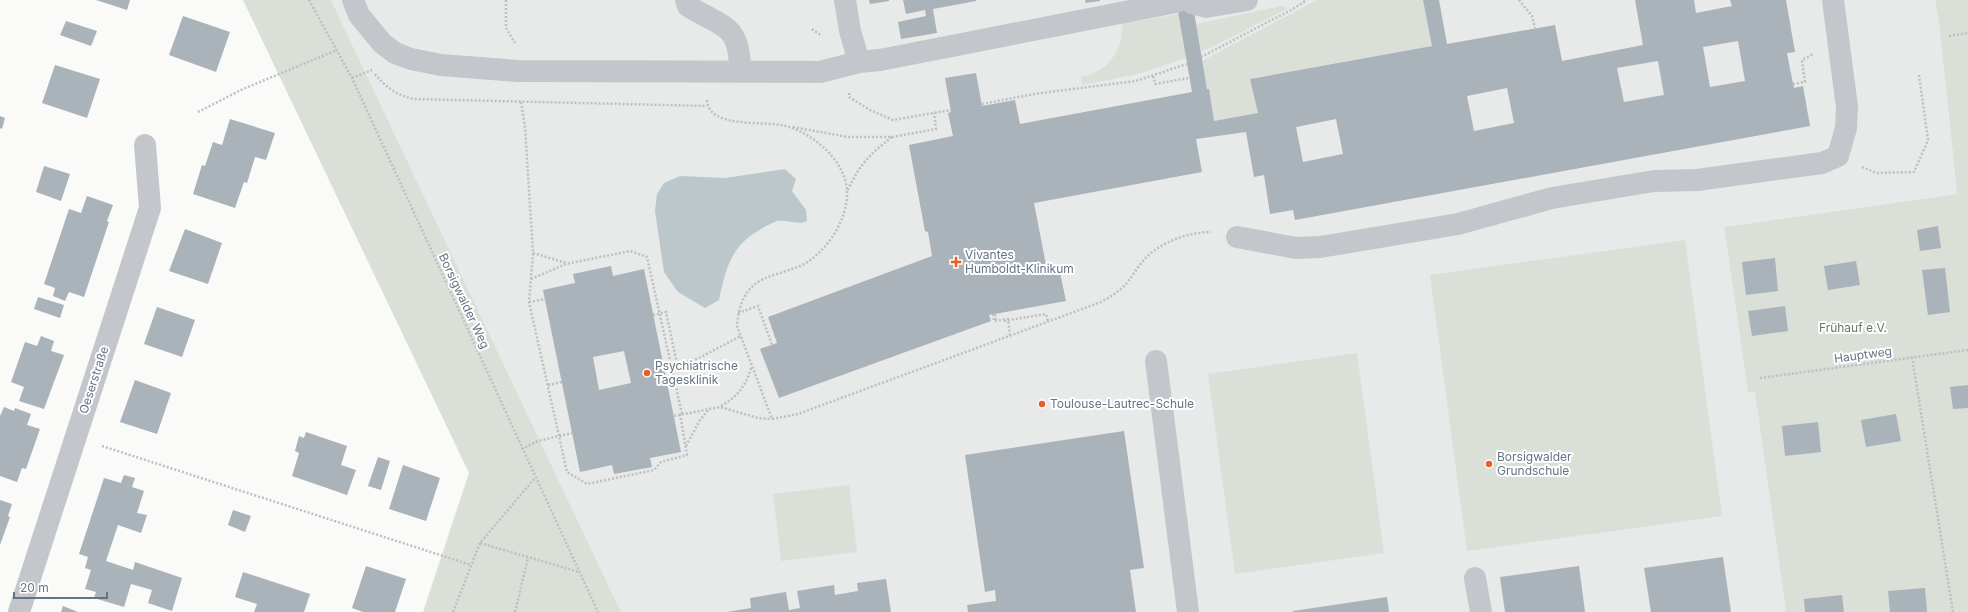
<svg xmlns="http://www.w3.org/2000/svg" width="1968" height="612" viewBox="0 0 1968 612" font-family="Inter,sans-serif">
<rect width="100%" height="100%" fill="#fafaf8"/>
<!-- built -->
<path fill="#e8e9e9" d="M 331,0 L 1935,0 L 1939,23 L 1957,194 L 1724,227 L 1748,392 L 1755,391 L 1786,612 L 621,612 Z"/>
<!-- green -->
<path fill="#dadfd7" d="M 243,0 L 331,0 L 621,612 L 423,612 L 469,473 Z
M 1317,0 L 1423,0 L 1432,46 L 1251,78 L 1258,113 L 1214,121 L 1202,61 Z
M 1935,0 L 1968,0 L 1968,612 L 1786,612 L 1755,392 L 1748,392 L 1724,227 L 1957,194 L 1939,23 Z
M 1282,6 L 1288,8 L 1242,32 L 1201,52 L 1196,24 Z
M 1179,14 L 1186,58 L 1138,74 L 1082,85 L 1081,77 C 1106,73 1123,52 1122,26 L 1125,23 Z
M 1685,240 L 1722,516 L 1467,551 L 1430,275 Z
M 1357,353 L 1384,553 L 1235,574 L 1208,374 Z
M 849,485 L 857,552 L 781,561 L 773,494 Z"/>
<!-- water -->
<path fill="#bcc7cc" d="M 785,169 L 796,179 L 792,191 L 806,210 L 807,221 C 797,226 788,219 777,221 C 771,223 764,227 758,231 C 731,246 725,271 719,300 L 705,308 L 678,292 L 664,272 L 655,211 L 657,194 L 664,183 L 680,176 L 725,178 Z"/>
<!-- building -->
<path fill="#aab2ba" fill-rule="evenodd" d="M 96,0 L 130,0 L 127,10 Z
M 869,0 L 889,0 L 889,1 L 870,4 Z
M 903,0 L 976,0 L 976,1 L 933,9 L 937,33 L 901,39 L 898,22 L 926,16 L 925,10 L 906,14 Z
M 1085,0 L 1100,0 L 1100,1 L 1086,3 Z
M 1176,0 L 1192,0 L 1207,89 L 1209,89 L 1214,121 L 1258,113 L 1250,79 L 1432,46 L 1423,0 L 1439,0 L 1447,44 L 1555,25 L 1562,61 L 1643,45 L 1635,0 L 1694,0 L 1696,13 L 1732,6 L 1730,0 L 1786,0 L 1795,52 L 1787,53 L 1790,69 L 1794,88 L 1803,86 L 1810,126 L 1295,220 L 1293,210 L 1270,214 L 1264,175 L 1254,177 L 1246,132 L 1196,139 L 1202,172 L 1034,203 L 1047,270 L 1059,268 L 1066,301 L 989,315 L 991,321 L 779,398 L 760,349 L 777,343 L 768,317 L 932,256 L 928,232 L 925,231 L 909,145 L 953,136 L 948,113 L 951,112 L 945,78 L 976,73 L 982,106 L 1015,100 L 1020,124 L 1192,92 ZM 1738,41 L 1745,81 L 1710,87 L 1703,47 ZM 1658,61 L 1664,95 L 1624,102 L 1617,68 ZM 1507,88 L 1514,123 L 1474,131 L 1467,96 ZM 1336,119 L 1343,154 L 1303,162 L 1296,127 Z
M 183,16 L 230,32 L 216,72 L 169,55 Z
M 66,21 L 97,31 L 91,46 L 60,35 Z
M 55,65 L 100,79 L 87,118 L 42,103 Z
M 0,116 L 5,118 L 2,129 L 0,128 Z
M 230,119 L 275,133 L 266,160 L 255,157 L 247,183 L 244,182 L 235,208 L 193,194 L 202,165 L 205,166 L 213,142 L 222,145 Z
M 44,166 L 70,174 L 61,201 L 36,192 Z
M 87,196 L 113,205 L 107,221 L 109,222 L 84,297 L 69,292 L 65,301 L 53,296 L 55,288 L 44,284 L 69,209 L 81,213 Z
M 1938,226 L 1941,248 L 1920,251 L 1917,230 Z
M 185,229 L 222,243 L 208,284 L 169,271 Z
M 1775,258 L 1778,291 L 1746,295 L 1742,262 Z
M 1856,261 L 1860,285 L 1828,290 L 1824,266 Z
M 611,266 L 613,276 L 644,269 L 681,452 L 650,458 L 652,467 L 614,474 L 612,465 L 580,472 L 543,290 L 575,283 L 573,274 ZM 624,351 L 631,383 L 599,390 L 593,357 Z
M 1945,268 L 1950,312 L 1928,315 L 1922,270 Z
M 38,297 L 64,305 L 60,318 L 34,309 Z
M 1785,306 L 1788,331 L 1752,336 L 1748,311 Z
M 157,307 L 195,320 L 182,357 L 144,344 Z
M 41,336 L 54,341 L 51,351 L 64,355 L 44,409 L 19,401 L 24,387 L 11,382 L 25,342 L 37,346 Z
M 135,380 L 171,393 L 157,434 L 120,422 Z
M 1968,385 L 1968,408 L 1953,409 L 1950,387 Z
M 4,407 L 14,411 L 15,408 L 31,414 L 27,425 L 40,429 L 26,469 L 22,468 L 17,482 L 0,476 L 0,416 Z
M 1896,414 L 1901,441 L 1866,447 L 1861,420 Z
M 1818,422 L 1821,452 L 1785,456 L 1782,426 Z
M 1124,431 L 1144,568 L 1130,570 L 1136,612 L 968,612 L 967,605 L 996,601 L 995,590 L 985,592 L 965,455 Z
M 306,432 L 347,446 L 341,465 L 356,470 L 347,495 L 292,476 L 299,453 L 295,451 L 299,436 L 304,438 Z
M 378,457 L 390,461 L 381,490 L 368,486 Z
M 403,465 L 440,478 L 426,521 L 389,509 Z
M 124,475 L 135,478 L 132,487 L 144,491 L 137,513 L 147,515 L 141,533 L 118,525 L 106,561 L 133,570 L 135,562 L 182,578 L 172,611 L 148,603 L 152,590 L 131,584 L 124,607 L 94,598 L 96,592 L 85,589 L 91,570 L 85,568 L 88,557 L 79,554 L 104,478 L 121,483 Z
M 0,500 L 12,504 L 8,516 L 10,517 L 0,545 Z
M 233,510 L 251,516 L 245,532 L 228,525 Z
M 1723,557 L 1731,612 L 1651,612 L 1644,568 Z
M 366,566 L 406,579 L 395,612 L 363,612 L 352,608 Z
M 1579,566 L 1585,612 L 1505,612 L 1500,577 Z
M 243,572 L 310,594 L 304,612 L 254,612 L 257,604 L 235,597 Z
M 886,579 L 891,612 L 727,612 L 751,608 L 750,598 L 786,592 L 789,610 L 800,608 L 797,591 L 834,585 L 835,595 L 858,591 L 857,583 Z
M 1925,588 L 1927,612 L 1890,612 L 1888,591 Z
M 1842,595 L 1844,612 L 1805,612 L 1804,599 Z
M 1387,597 L 1389,612 L 1293,612 L 1293,611 Z
M 63,606 L 78,612 L 61,612 Z"/>
<g fill="none" stroke-linecap="round" stroke-linejoin="round">
<!-- path -->
<path stroke="#bdc0c3" stroke-width="2.5" stroke-dasharray="2 2" stroke-linecap="butt" d="M 309,0 L 352,78 L 598,612
M 506,0 L 506,28 L 515,43
M 1519,0 L 1532,16 L 1535,28
M 812,29 L 822,36
M 1949,36 L 1968,33
M 1201,57 L 1291,10 L 1307,0
M 375,74 C 385,87 397,95 413,99 L 707,106
M 1153,76 L 1155,84 L 1189,78
M 352,78 L 372,70
M 1793,84 L 1805,82 L 1802,60 L 1813,54
M 849,93 L 849,97 L 870,110 L 893,120 L 951,110
M 707,100 C 709,131 768,119 789,127 C 815,135 846,162 847,191 C 848,218 830,246 809,261 C 793,272 766,274 754,285 C 742,295 738,311 737,326 L 772,419 L 798,414 L 1101,302 C 1110,297 1119,292 1126,284 C 1134,274 1140,262 1151,253 C 1167,240 1191,232 1211,232
M 521,102 L 525,127 L 533,253 L 529,302 L 559,436 L 538,441 L 522,449
M 982,104 L 1034,94 L 1136,81 L 1187,64
M 198,112 L 243,89 L 337,50
M 793,127 L 848,137 L 892,137 C 868,156 861,163 847,191
M 892,137 L 936,129 L 934,113
M 1862,167 L 1876,173 L 1914,172 L 1928,140 L 1919,75
M 533,253 L 566,263
M 531,279 L 566,264 L 630,251 L 647,257 L 682,414
M 529,302 L 545,299
M 738,313 L 758,306 L 772,345
M 993,314 L 994,321 L 1008,319 L 1010,336
M 653,315 L 666,312 L 677,364
M 1027,317 L 1046,314 L 1048,322
M 1912,357 L 1953,612
M 663,365 L 671,363
M 672,366 L 699,358 L 741,336
M 1760,378 L 1968,350
M 548,385 L 562,382
M 721,406 C 737,397 746,386 751,368
M 674,416 L 720,407 L 758,418 L 772,419
M 573,433 L 559,436 L 567,472 L 587,484 L 654,470 L 661,462 L 687,455 L 680,414
M 102,446 L 471,565
M 686,446 L 700,420 L 710,408
M 480,543 L 579,572
M 453,612 L 480,543 L 535,478
M 515,612 L 528,558"/>
<!-- minor -->
<path stroke="#c3c7cc" stroke-width="22" d="M 353,0 L 359,15 L 382,43 L 395,53 L 411,59 L 441,65 L 518,71 L 820,72 L 859,62 L 880,60 L 1176,2
M 686,0 L 688,6 C 724,28 740,24 740,72
M 845,0 L 850,31 L 859,62
M 1192,3 L 1206,7 L 1247,0
M 1237,237 L 1296,248 L 1320,247 L 1458,224 L 1552,198 L 1654,181 L 1697,180 L 1822,163 L 1838,156 L 1846,128 L 1847,107 L 1833,0
M 1156,361 L 1188,612
M 1475,578 L 1481,612
M 19,612 L 150,208 L 145,145"/>
<!-- path-bridge -->
<path stroke="#bdc0c3" stroke-width="2.5" stroke-dasharray="2 2" stroke-linecap="butt" d="M 995,314 L 996,322
M 1004,321 L 1027,317"/>
</g>
<!-- markers -->
<g fill="#e85f2a" stroke="#fff" stroke-width="1.5">
<path d="M954 256h4v4h4v4h-4v4h-4v-4h-4v-4h4z"/>
<circle cx="647" cy="373" r="4"/>
<circle cx="1042" cy="404" r="4"/>
<circle cx="1489" cy="464" r="4"/>
</g>
<g text-anchor="middle" stroke-width="4" stroke-linejoin="round" paint-order="stroke">
<!-- poi labels -->
<g font-size="12" fill="#647484" stroke="#fff" text-anchor="start">
<text x="965" y="259">Vivantes<tspan x="965" dy="14">Humboldt-Klinikum</tspan></text>
<text x="655" y="370">Psychiatrische<tspan x="655" dy="14">Tagesklinik</tspan></text>
<text x="1050" y="408">Toulouse-Lautrec-Schule</text>
<text x="1497" y="461">Borsigwalder<tspan x="1497" dy="14">Grundschule</tspan></text>
</g>
<!-- street labels -->
<g font-size="12" fill="#647484" stroke="#fff">
<text transform="translate(464 301) rotate(65)" y="4">Borsigwalder Weg</text>
<text transform="translate(1863 355) rotate(-8)" y="4">Hauptweg</text>
<text transform="translate(94 380) rotate(-72)" y="4">Oeserstraße</text>
</g>
<!-- park labels -->
<g font-size="12" fill="#667a63" stroke="#fff">
<text x="1853" y="332">Frühauf e.V.</text>
</g>
</g>
<!-- scale -->
<path d="M14 592v6h93v-6" fill="none" stroke="#647484" stroke-width="2"/>
<text x="20" y="592" font-size="12" fill="#647484" stroke="#ffffff" stroke-width="3" paint-order="stroke">20 m</text>
</svg>
